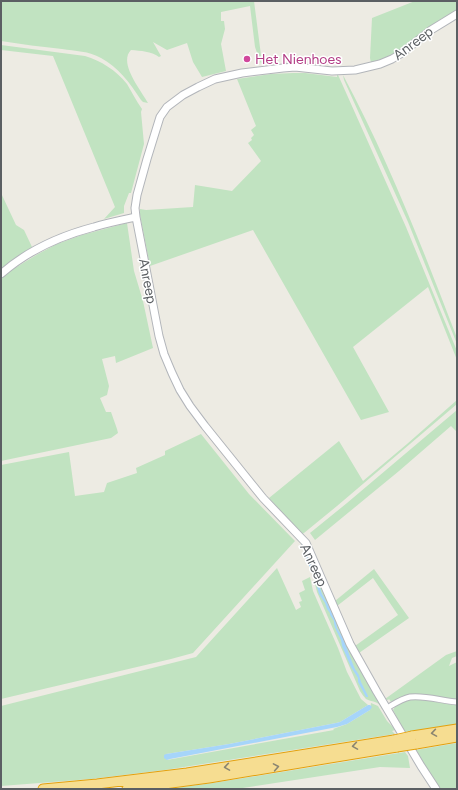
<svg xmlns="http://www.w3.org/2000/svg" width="458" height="790" viewBox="0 0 458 790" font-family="Figtree,sans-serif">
<rect width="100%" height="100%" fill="#edebe3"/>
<!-- green -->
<path fill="#c1e3c1" d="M 1,1 L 254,1 L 262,63 L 261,64 L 255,47 L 250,6 L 221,12 L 221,21 L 224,21 L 225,29 L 221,44 L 226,71 L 202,77 L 193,62 L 187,43 L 167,50 L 153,42 L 161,56 L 159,57 C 151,51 141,51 131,50 C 118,63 141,90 148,103 L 143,102 L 141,100 C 130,83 118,67 101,58 C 89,51 75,51 62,49 C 42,47 21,44 1,41 Z
M 415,1 L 457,1 L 457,11 L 441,19 L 431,26 L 400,52 L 383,61 L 371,63 L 370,58 L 372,18 Z
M 1,45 L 85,56 C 101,61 116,70 127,84 C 132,92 136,101 142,109 L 141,112 L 144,144 L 131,193 L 129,193 L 124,206 L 124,213 L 104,219 L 115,207 L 53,56 L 1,50 Z
M 293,73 L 305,73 L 337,77 L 337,75 L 338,75 L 339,77 L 406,227 L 457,351 L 457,360 L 428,287 L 353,347 L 389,412 L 361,420 L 253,230 L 150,266 L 140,215 L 140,209 L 146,210 L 193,207 L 195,185 L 232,191 L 261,161 L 248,143 L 252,140 L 251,138 L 254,135 L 251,130 L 256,126 L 237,79 L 271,74 Z
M 343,75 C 388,159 423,249 457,338 L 457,344 L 408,222 L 344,80 Z
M 1,193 L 16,225 L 24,230 L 32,247 L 1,270 Z
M 127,223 L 134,271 L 143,301 L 153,348 L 116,363 L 115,356 L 102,359 L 109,386 L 107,395 L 100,398 L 106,412 L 111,412 L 117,429 L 118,433 L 111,438 L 1,461 L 1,279 L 10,271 L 38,254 L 57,244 L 82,235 Z
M 457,400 L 457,404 L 337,506 L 304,533 L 302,534 L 302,532 L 300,532 L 269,498 L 339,441 L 363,481 L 407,444 Z
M 457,410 L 457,432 L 451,426 L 399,471 L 315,540 L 310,533 L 347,503 Z
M 201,434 L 249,494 L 295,541 L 193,653 L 171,659 L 1,699 L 1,465 L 69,452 L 75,496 L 104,492 L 107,483 L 137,473 L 136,468 L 165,455 L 165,451 Z
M 277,568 L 296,610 L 301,607 L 299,602 L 302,601 L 299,593 L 305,590 L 302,581 L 310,577 L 313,591 L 338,648 L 347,672 L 361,699 L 368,705 L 340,722 L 336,723 L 229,744 L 166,754 L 167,760 L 334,730 L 333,729 L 347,724 L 370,710 L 371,703 L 378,706 L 387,721 L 396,730 L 403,729 L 393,710 C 403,691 440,704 457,705 L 457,724 L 398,733 L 395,730 L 392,731 L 395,734 L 165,770 L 91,779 L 1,786 L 1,706 L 196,657 Z
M 374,569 L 409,618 L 359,653 L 355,646 L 398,615 L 373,578 L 337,606 L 335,601 Z
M 316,572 L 354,658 L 384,708 L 382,709 C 378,700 374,703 366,699 C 364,697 362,694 360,691 L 317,592 L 313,576 Z
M 457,651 L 457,656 L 452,658 L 449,666 L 457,662 L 457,701 L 432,697 L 389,702 L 391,702 L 389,699 L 388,700 L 385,699 L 446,655 Z
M 457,743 L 457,789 L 440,789 L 435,782 L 416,750 Z
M 405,752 L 408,756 L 410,768 L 380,767 L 236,789 L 167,789 L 213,783 Z"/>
<!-- water -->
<path fill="#a6d5fa" d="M 302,542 L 303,543 L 303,546 L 316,576 L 322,594 L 329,606 L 333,616 L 336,621 L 337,628 L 343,638 L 352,662 L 355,669 L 359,675 L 361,682 L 368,696 L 368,697 L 366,697 L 358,682 L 358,678 L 351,667 L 342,646 L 341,640 L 336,630 L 336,629 L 335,628 L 334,623 L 334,621 L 330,615 L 330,613 L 327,609 L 325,603 L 319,594 L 314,576 L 311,571 L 301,543 Z
M 368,705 L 370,705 L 372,707 L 370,710 L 347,724 L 337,727 L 170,759 L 167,760 L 164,758 L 164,755 L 166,754 L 229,744 L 336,723 L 340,722 Z"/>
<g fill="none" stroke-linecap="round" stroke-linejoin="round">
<defs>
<path id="street" d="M 387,708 C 394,704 401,699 410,697 C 425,695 442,701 457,702"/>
<path id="secondary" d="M 1,274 C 27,251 60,236 94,227 C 107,223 122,220 136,217
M 436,789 L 421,766 L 377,692 L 350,644 L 306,543 L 263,498 L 205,426 L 190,406 L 180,390 L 172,373 L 164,354 L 159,336 L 136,217 L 135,208 L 137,195 L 147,159 L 160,117 L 167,107 L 183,95 L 198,87 L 215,79 L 242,73 L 283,68 L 295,67 L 332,71 L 355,70 L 380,64 L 392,59 L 402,53 L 431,30 L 457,14"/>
<path id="highway" d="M 412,736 L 457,729
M 416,744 L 457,737
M 43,789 L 97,784 L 187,773 L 394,740
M 127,789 L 209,778 L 397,747"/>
</defs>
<!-- street casing -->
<use href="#street" stroke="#b3b5ba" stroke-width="7"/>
<!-- secondary casing -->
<use href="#secondary" stroke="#b2b5ba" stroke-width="9"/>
<!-- highway casing -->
<use href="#highway" stroke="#e3a10d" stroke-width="11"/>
<!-- street -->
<use href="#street" stroke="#fff" stroke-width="5"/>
<!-- secondary -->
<use href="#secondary" stroke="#fff" stroke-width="7"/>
<!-- highway -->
<use href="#highway" stroke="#f6dd91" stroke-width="9"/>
<defs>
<path id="highway-bridge" d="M 394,740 L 412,736
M 397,747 L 416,744"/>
</defs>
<!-- highway-bridge casing -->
<use href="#highway-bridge" stroke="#e3a10d" stroke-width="11" stroke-linecap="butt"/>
<!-- highway-bridge -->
<use href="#highway-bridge" stroke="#f6dd91" stroke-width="9"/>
</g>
<!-- one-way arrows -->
<defs><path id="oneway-chevron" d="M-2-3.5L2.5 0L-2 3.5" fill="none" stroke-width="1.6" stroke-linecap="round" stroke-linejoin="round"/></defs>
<g stroke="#8a8571">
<use href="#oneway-chevron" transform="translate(434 733) rotate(171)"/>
<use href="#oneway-chevron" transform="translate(355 746) rotate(171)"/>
<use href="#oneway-chevron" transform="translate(227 767) rotate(171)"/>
<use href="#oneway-chevron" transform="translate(276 767) rotate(-10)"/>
</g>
<!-- markers -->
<circle fill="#d1479c" stroke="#fff" stroke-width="1.5" cx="247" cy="59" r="4"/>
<g text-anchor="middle" stroke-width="3" stroke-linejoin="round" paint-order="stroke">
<!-- street labels -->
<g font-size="14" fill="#5b5f63" stroke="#fff">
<text transform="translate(413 43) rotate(-37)" y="5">Anreep</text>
<text transform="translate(148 281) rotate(79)" y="5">Anreep</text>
<text transform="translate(314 565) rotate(65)" y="5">Anreep</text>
</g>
<!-- hotel labels -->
<g font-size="14" fill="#b23c85" stroke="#fff" text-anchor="start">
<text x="255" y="64">Het Nienhoes</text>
</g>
</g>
<!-- border -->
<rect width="458" height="790" fill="none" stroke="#5b5f63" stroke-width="4"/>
</svg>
